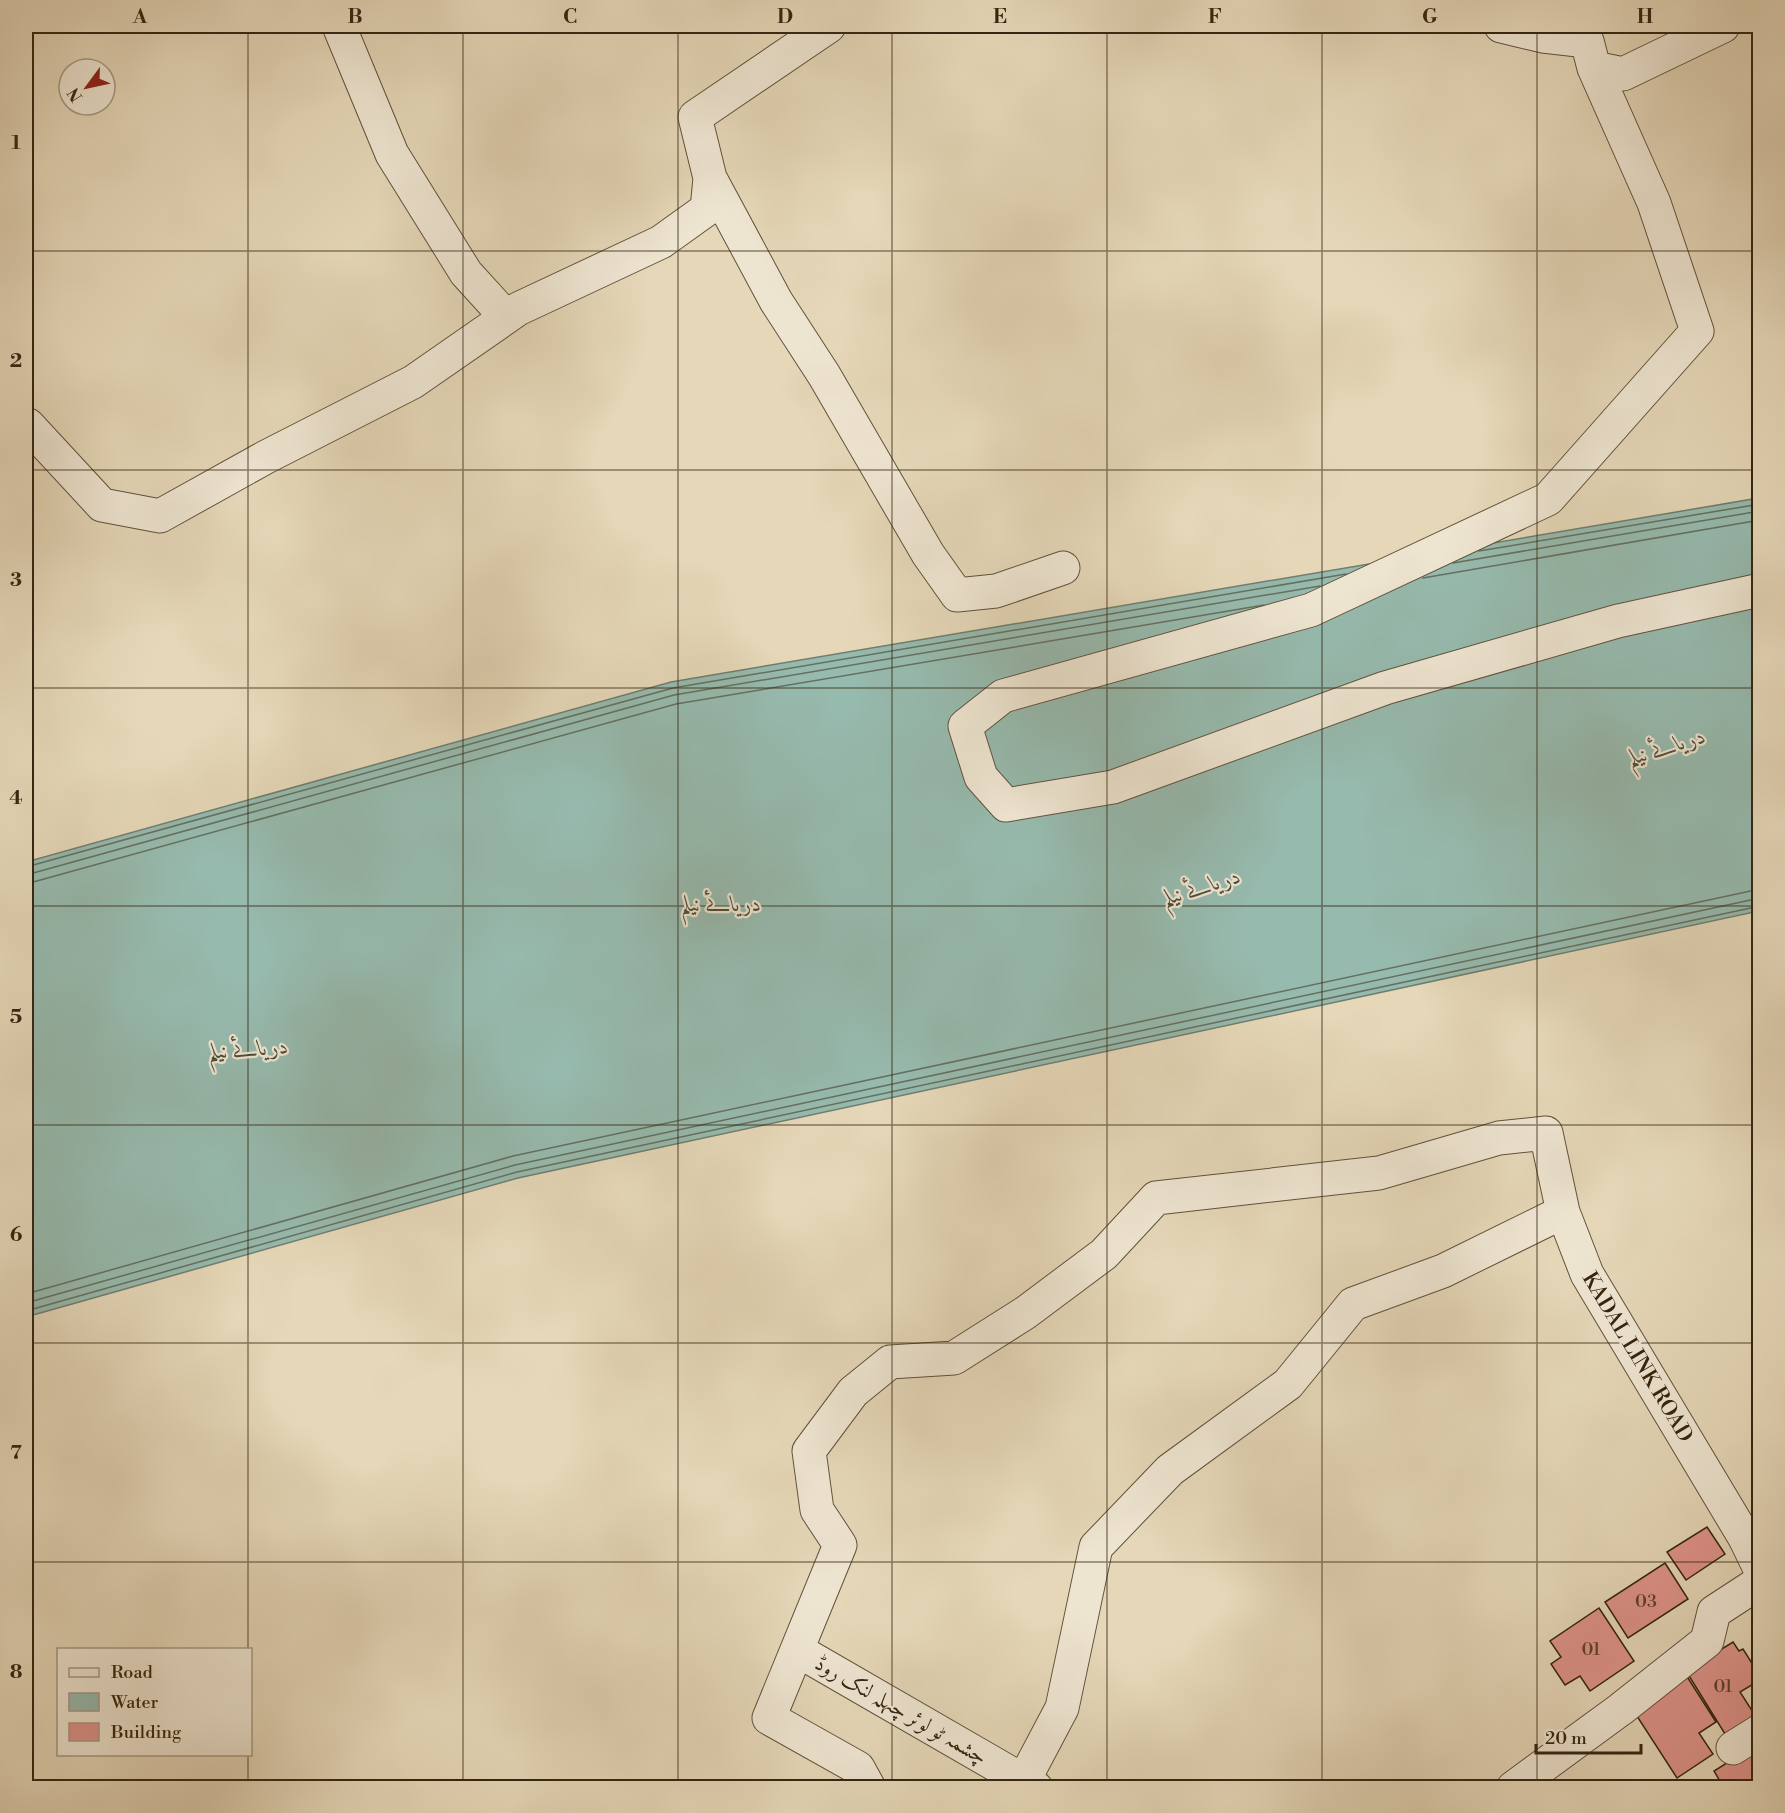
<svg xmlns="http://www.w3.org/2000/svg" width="1785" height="1813" viewBox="0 0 1785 1813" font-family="'Libre Bodoni',Amiri,serif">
<rect width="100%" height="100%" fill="#e5d7b8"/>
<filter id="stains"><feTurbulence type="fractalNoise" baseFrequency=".00333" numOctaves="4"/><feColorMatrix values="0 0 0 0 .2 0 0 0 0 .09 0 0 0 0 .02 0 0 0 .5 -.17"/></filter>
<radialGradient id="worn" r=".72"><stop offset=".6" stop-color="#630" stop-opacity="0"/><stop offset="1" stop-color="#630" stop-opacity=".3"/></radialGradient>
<!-- water -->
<path fill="#96baae" stroke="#6f7e6f" stroke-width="1.5" d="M 1759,498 L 1759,911 L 518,1178 L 26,1317 L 26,862 L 671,682 Z"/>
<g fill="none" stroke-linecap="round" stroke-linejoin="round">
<!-- shore -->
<path stroke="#657060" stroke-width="1.5" d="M 1479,551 L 1760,504
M 1453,563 L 1760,511
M 1423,578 L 1760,520
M 26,867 L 673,688 L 1346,574
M 26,875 L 674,695 L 1320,586
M 26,884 L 676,704 L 1264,605
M 26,1294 L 513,1156 L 1760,889
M 26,1303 L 515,1165 L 1760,898
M 26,1311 L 517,1172 L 1760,906"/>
</g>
<!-- building -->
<path fill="#de938a" stroke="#342511" stroke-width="1.5" d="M 1707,1527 L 1725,1554 L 1686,1580 L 1667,1552 Z
M 1665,1563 L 1688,1599 L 1628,1638 L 1605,1602 Z
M 1599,1608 L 1634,1661 L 1590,1691 L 1580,1676 L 1565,1685 L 1551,1664 L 1561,1657 L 1550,1641 Z
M 1733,1642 L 1739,1651 L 1743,1649 L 1760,1676 L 1760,1680 L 1740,1692 L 1760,1723 L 1730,1742 L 1686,1671 Z
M 1686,1675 L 1716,1722 L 1699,1733 L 1713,1754 L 1677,1778 L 1633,1710 Z
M 1760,1742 L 1760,1788 L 1724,1788 L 1714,1771 Z"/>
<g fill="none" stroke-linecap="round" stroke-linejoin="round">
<defs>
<path id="minor" d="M 339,26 L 392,154 L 466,273 L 506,317
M 1501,26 L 1543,36 L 1587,41 L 1594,68 L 1654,203 L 1697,331 L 1548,499 L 1311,610 L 1003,696 L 965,726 L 981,777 L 1006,805 L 1113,787 L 1385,688 L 1618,621 L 1760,590
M 1594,68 L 1623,74 L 1723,26
M 710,178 L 776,301 L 824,375 L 928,554 L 957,595 L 996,591 L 1063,568
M 28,425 L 102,505 L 160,516 L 266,457 L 413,382 L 518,309 L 661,242 L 707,209 L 710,178 L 695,117 L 829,26
M 797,1650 L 1036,1788
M 1733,1748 L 1760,1731
M 1024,1780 L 1062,1708 L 1096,1547 L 1170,1470 L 1288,1384 L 1353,1304 L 1443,1271 L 1563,1212
M 869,1788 L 858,1768 L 769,1718 L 840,1545 L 817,1510 L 809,1451 L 853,1392 L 890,1362 L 954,1358 L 1025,1313 L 1104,1254 L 1156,1198 L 1379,1173 L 1499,1138 L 1546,1133 L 1563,1212 L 1587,1274 L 1745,1538 L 1760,1569
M 1513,1788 L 1621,1709 L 1707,1641 L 1714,1612 L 1760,1582"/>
</defs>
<!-- minor casing -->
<use href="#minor" stroke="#60523b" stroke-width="35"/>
<!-- minor -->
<use href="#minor" stroke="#eee5d1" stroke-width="33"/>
</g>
<!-- grid -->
<path fill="none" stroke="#342511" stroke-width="1.5" stroke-opacity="0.55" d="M 248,26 L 248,1650M 463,26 L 463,1788M 678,26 L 678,1788M 892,26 L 892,1788M 1107,26 L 1107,1788M 1322,26 L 1322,1788M 1537,26 L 1537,1788M 26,251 L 1760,251M 26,470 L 1760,470M 26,688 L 1760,688M 26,906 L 1760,906M 26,1125 L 1760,1125M 26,1343 L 1760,1343M 26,1562 L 1760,1562M 248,1754 L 248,1788"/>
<g text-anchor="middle" stroke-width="4.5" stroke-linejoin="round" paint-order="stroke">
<!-- number labels -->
<g font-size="18" fill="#5e402f">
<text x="1646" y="1607">03</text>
<text x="1591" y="1655">01</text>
<text x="1723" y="1692">01</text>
</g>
<!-- street labels -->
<g font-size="21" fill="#342511" stroke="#eee5d1">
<text transform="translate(1638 1357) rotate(59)" y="7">KADAL LINK ROAD</text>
<text transform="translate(901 1710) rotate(30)" y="7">چشمہ ٹو لوئر چہلہ لنک روڈ</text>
</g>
<!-- water labels -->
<g font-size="22" font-style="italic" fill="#4c4a38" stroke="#eee5d1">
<text transform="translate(1666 746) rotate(-17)" y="8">دریائے نیلم</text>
<text transform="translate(1201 886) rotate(-17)" y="8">دریائے نیلم</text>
<text x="721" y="911">دریائے نیلم</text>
<text transform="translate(248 1048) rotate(-4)" y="8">دریائے نیلم</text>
</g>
</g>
<!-- margin -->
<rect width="1785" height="1813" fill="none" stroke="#e5d7b8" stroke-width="66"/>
<!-- legend -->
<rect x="57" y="1648" width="195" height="108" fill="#eee5d1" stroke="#a49884" stroke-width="1.5"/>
<rect x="69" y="1668" width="30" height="9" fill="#eee5d1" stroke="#a49884" stroke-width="1.5"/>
<text x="111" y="1678" font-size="18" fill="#342511">Road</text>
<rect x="69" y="1693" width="30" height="18" fill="#96baae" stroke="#a49884" stroke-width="1.5"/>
<text x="111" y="1708" font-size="18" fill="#342511">Water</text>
<rect x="69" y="1723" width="30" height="18" fill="#de938a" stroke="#a49884" stroke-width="1.5"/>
<text x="111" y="1738" font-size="18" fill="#342511">Building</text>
<!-- north arrow -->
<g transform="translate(87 87) rotate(237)"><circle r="28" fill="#eee5d1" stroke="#a49884" stroke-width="1.5"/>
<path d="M0-4.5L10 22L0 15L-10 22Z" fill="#8f2418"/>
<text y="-9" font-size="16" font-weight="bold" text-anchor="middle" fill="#342511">N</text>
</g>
<!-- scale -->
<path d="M1536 1744v9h105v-9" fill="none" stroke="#342511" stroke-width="3"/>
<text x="1545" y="1744" font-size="18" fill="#342511" stroke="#eee5d1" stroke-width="4.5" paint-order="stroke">20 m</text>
<rect x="33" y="33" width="1719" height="1747" fill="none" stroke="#342511" stroke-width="2"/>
<g font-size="20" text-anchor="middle" font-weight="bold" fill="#342511">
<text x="140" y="23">A</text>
<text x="355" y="23">B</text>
<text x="570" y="23">C</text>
<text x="785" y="23">D</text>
<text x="1000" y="23">E</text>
<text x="1215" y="23">F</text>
<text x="1430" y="23">G</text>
<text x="1645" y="23">H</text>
<text x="16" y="149">1</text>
<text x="16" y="367">2</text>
<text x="16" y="586">3</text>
<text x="16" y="804">4</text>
<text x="16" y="1023">5</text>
<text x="16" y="1241">6</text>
<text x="16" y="1459">7</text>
<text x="16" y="1678">8</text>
</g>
<rect width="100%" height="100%" filter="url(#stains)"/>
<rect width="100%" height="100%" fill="url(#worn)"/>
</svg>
